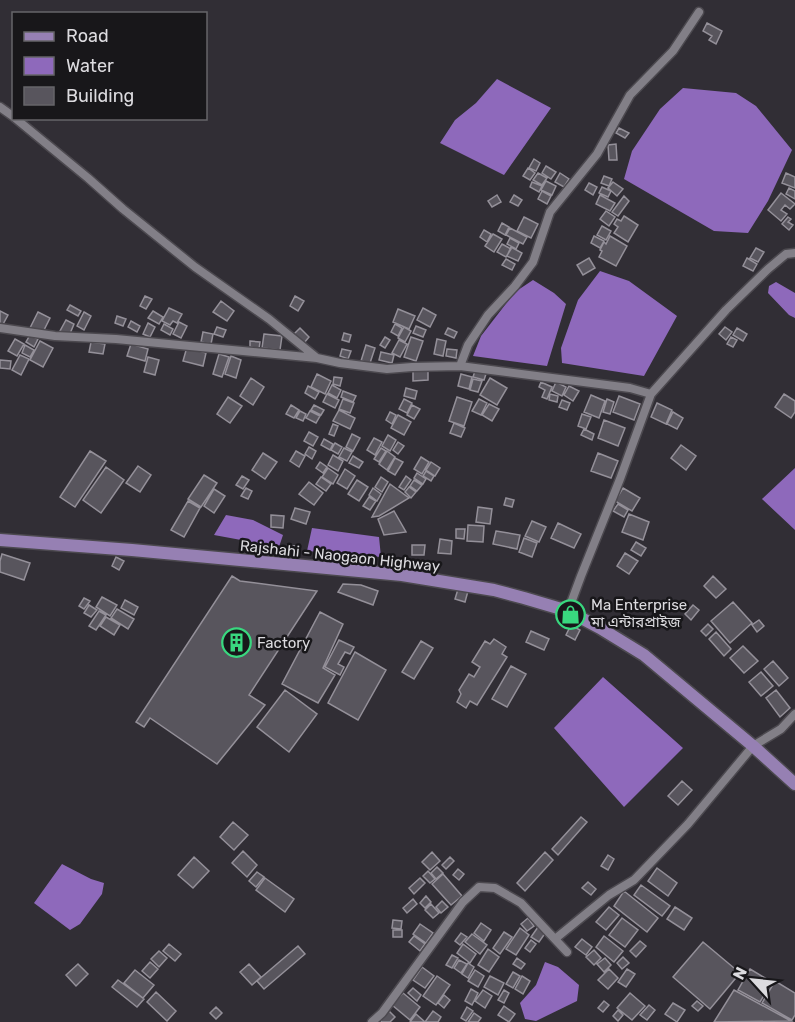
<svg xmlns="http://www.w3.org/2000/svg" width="795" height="1022" viewBox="0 0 795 1022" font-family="Rubik,'Noto Sans Bengali',sans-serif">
<rect width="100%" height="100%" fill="#312e35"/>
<!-- water -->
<path fill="#8e69bb" d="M 497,79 L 551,108 L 504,175 L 440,143 L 455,120 L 476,103 Z
M 683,88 L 736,93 L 756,106 L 792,150 L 768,201 L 748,233 L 714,231 L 624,179 L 632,151 L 660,109 Z
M 600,271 L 629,281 L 677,316 L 644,376 L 562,363 L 561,348 L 578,300 Z
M 533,280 L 554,293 L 566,304 L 547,366 L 473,356 L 481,336 L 515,292 Z
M 776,282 L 795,293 L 795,318 L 789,315 L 768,293 L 769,286 Z
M 795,468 L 795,530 L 762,499 Z
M 226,515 L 253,520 L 283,535 L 279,547 L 214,535 Z
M 312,528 L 379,537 L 381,557 L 307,551 Z
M 603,677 L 683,748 L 624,807 L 554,728 Z
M 62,864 L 91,879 L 104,883 L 102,894 L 80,924 L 70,930 L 34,903 Z
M 545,962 L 558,967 L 579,985 L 577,1001 L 536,1021 L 525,1019 L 520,1003 L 536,985 Z"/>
<!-- building -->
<path fill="#58555d" stroke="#949099" stroke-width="1.5" d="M 707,23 L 722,31 L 716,44 L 709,40 L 712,36 L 703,31 Z
M 619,128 L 629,133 L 625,138 L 616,133 Z
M 616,144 L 617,160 L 609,160 L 608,145 Z
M 534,159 L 540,163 L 536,171 L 529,168 Z
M 546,166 L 556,172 L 551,179 L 542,173 Z
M 528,168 L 535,173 L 530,180 L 523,176 Z
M 538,173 L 547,178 L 542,185 L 533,180 Z
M 560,173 L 569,179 L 564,187 L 555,182 Z
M 786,173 L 795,177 L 795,188 L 782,183 Z
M 604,176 L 612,179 L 609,186 L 601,183 Z
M 546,181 L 556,186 L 552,195 L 541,190 Z
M 532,182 L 542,186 L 539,192 L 530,187 Z
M 613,182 L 623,189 L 617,196 L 608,188 Z
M 589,183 L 597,187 L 593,195 L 585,190 Z
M 602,187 L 611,191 L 608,197 L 599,193 Z
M 789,188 L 795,191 L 795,199 L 786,194 Z
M 542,191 L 551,196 L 547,204 L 538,199 Z
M 781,193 L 795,204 L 790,209 L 785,205 L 781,210 L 787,214 L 781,221 L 768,210 Z
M 497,195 L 501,202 L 492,207 L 488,201 Z
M 514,195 L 522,200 L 518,206 L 510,202 Z
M 600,195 L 615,203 L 610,211 L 596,204 Z
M 624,196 L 629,201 L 618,216 L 612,212 Z
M 606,211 L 615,217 L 609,226 L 600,219 Z
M 624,216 L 638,225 L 628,242 L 614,233 L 618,227 L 614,224 L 617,219 L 621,221 Z
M 524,217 L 538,224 L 531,238 L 517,231 Z
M 788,217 L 791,219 L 788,222 L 793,225 L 789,230 L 782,224 Z
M 502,223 L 509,227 L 505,235 L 498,231 Z
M 602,226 L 611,231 L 606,240 L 597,235 Z
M 510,228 L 527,237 L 523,244 L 506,235 Z
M 484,230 L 491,234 L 487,242 L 480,237 Z
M 493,234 L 502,239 L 494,252 L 485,246 Z
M 594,236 L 604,241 L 600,248 L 591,243 Z
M 610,236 L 627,246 L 616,266 L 599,257 L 602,251 L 600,250 L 604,242 L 606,244 Z
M 510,238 L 519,243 L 516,249 L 507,244 Z
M 502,244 L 511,249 L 506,257 L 497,252 Z
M 511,247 L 522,253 L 518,261 L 507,256 Z
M 756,248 L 764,252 L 758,262 L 750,258 Z
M 589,258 L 595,268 L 583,275 L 577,265 Z
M 747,258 L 757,264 L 753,271 L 743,266 Z
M 506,259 L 515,264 L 512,270 L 502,265 Z
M 145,296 L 152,299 L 146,309 L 140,306 Z
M 295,296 L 304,301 L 298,311 L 290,306 Z
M 221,301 L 234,311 L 227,321 L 213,312 Z
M 70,305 L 81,311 L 78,316 L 67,310 Z
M 169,308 L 182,314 L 177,323 L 173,321 L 170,325 L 162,321 Z
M 423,308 L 436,315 L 430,327 L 417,320 Z
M 398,309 L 415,316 L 409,329 L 393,322 Z
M 0,311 L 8,315 L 2,326 L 0,324 Z
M 153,311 L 163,317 L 159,324 L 148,318 Z
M 38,312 L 50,318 L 42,334 L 30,328 Z
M 84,312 L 91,316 L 84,330 L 77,326 Z
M 117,316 L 126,319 L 123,326 L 115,323 Z
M 66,320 L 74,324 L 69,336 L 60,331 Z
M 131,321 L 140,326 L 137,332 L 128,327 Z
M 179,322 L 187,326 L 181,338 L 173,334 Z
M 148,323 L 155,327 L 150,337 L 143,334 Z
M 164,324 L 173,329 L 170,335 L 161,330 Z
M 395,324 L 402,328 L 398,336 L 391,332 Z
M 416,326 L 426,330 L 423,337 L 413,333 Z
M 217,327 L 226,330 L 223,337 L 214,334 Z
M 404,327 L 411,331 L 405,342 L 398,338 Z
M 725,327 L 732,332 L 726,340 L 719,334 Z
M 300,328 L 309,337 L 304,343 L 294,334 Z
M 448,328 L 457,332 L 454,338 L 445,334 Z
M 737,328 L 747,334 L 743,341 L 733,335 Z
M 203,332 L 213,334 L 211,344 L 201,342 Z
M 344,333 L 351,335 L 349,342 L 342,340 Z
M 264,334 L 282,336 L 280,350 L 262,348 Z
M 30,335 L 38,339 L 34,347 L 26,342 Z
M 385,337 L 390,340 L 385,348 L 380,345 Z
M 411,337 L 423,341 L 416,361 L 404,357 Z
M 731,337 L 737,340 L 733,347 L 727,344 Z
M 15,339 L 24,344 L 17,356 L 8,351 Z
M 437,339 L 446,341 L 443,356 L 434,354 Z
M 399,340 L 407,344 L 400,357 L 392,353 Z
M 40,341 L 53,348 L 43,367 L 30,360 Z
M 250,341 L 260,342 L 259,349 L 250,347 Z
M 91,342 L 105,344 L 103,354 L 89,352 Z
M 131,344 L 148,349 L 145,361 L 127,356 Z
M 25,345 L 34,350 L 30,357 L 22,353 Z
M 366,345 L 375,348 L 370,363 L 361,361 Z
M 187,347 L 206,353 L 203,366 L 183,361 Z
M 342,349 L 351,351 L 348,359 L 340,356 Z
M 447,349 L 457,350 L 456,358 L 446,356 Z
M 381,352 L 394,355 L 392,363 L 379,360 Z
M 219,354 L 229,357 L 222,377 L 213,374 Z
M 20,355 L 29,359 L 21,375 L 12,370 Z
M 231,356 L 241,360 L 236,378 L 225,374 Z
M 148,357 L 159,360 L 155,375 L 144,372 Z
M 0,360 L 11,361 L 10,369 L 0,368 Z
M 428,370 L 428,380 L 413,381 L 413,371 Z
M 475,371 L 486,374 L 484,380 L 473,377 Z
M 317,374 L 331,381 L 325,394 L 311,387 Z
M 461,374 L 472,377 L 469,389 L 458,386 Z
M 334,377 L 342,378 L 340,386 L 333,384 Z
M 251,378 L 264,387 L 253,405 L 240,396 Z
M 490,378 L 507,388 L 497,405 L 480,395 Z
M 473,379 L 482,381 L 478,392 L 470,390 Z
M 541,382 L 552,387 L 547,399 L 542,397 L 545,390 L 539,387 Z
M 556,382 L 566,387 L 562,396 L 552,391 Z
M 332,385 L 341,390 L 337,398 L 328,393 Z
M 308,386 L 319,392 L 315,399 L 305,393 Z
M 569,386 L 579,391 L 573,401 L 564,395 Z
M 406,388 L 417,391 L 415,399 L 404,396 Z
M 343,391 L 356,396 L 353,402 L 341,397 Z
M 327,394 L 339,400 L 335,408 L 323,402 Z
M 550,394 L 558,396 L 557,402 L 549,400 Z
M 784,394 L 795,401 L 795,412 L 791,418 L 775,407 Z
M 591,395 L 605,401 L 599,418 L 584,412 Z
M 619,396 L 640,404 L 634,420 L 613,412 Z
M 228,397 L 242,406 L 230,423 L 217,414 Z
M 457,397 L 472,402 L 464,426 L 449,421 Z
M 343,399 L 354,403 L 350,413 L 339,409 Z
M 404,399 L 412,403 L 407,413 L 399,409 Z
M 479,399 L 487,403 L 481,415 L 472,411 Z
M 607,399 L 614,402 L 610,414 L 603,412 Z
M 562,400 L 570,403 L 567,410 L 559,407 Z
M 657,403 L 672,410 L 666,424 L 651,417 Z
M 489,404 L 499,409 L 492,421 L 482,415 Z
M 291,405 L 299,410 L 294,418 L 286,414 Z
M 314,405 L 324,410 L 321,415 L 311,410 Z
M 412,405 L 420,409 L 414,419 L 407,415 Z
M 339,410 L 355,418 L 350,429 L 333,421 Z
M 300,411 L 306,414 L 303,421 L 296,418 Z
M 310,411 L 320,416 L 316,423 L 306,418 Z
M 390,412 L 396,415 L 392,424 L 386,420 Z
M 673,412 L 683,418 L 677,429 L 667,424 Z
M 582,414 L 591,417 L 586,429 L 578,426 Z
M 398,415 L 411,422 L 404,435 L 391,428 Z
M 604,420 L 625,428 L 618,446 L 598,438 Z
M 454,423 L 465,428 L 461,437 L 450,433 Z
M 333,424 L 338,426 L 334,436 L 329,434 Z
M 584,429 L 594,434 L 592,440 L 581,435 Z
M 309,432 L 318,437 L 313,446 L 304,441 Z
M 352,434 L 360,438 L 353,451 L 346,447 Z
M 388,435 L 396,440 L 390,451 L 382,446 Z
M 374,438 L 382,442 L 375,455 L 367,450 Z
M 324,439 L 333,444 L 330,450 L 321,445 Z
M 398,442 L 404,446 L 398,454 L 393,450 Z
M 335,443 L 342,447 L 338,454 L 331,450 Z
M 681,445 L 696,456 L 686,470 L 671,458 Z
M 309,447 L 316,451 L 312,459 L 305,454 Z
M 344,448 L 352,452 L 347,461 L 339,457 Z
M 381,448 L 386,451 L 379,462 L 374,459 Z
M 90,451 L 106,461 L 75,507 L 60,497 Z
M 296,451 L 305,456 L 299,467 L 290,461 Z
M 387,451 L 395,457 L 387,470 L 379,464 Z
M 263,453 L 277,462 L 265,479 L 252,470 Z
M 598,453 L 618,461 L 611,478 L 591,471 Z
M 333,455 L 343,461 L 338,471 L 328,465 Z
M 353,456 L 363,462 L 359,468 L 349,463 Z
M 421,457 L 429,462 L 422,474 L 414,469 Z
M 395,458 L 403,462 L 395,475 L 388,471 Z
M 320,462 L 327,467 L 323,473 L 316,468 Z
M 431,462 L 440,468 L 435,476 L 426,470 Z
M 138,466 L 151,475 L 140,492 L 126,483 Z
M 106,467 L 124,480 L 101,513 L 83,500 Z
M 328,468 L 338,475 L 333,484 L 322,477 Z
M 345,469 L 355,476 L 347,489 L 337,483 Z
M 426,471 L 434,476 L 431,481 L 423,476 Z
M 417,473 L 426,479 L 423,484 L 414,478 Z
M 204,475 L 217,483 L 201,507 L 188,499 Z
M 242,476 L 249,480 L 243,489 L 236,485 Z
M 406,476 L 411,480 L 404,490 L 399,487 Z
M 321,477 L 331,484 L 326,491 L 316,484 Z
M 381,477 L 388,482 L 382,492 L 375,487 Z
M 357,480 L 368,487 L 359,501 L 348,494 Z
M 414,480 L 422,485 L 417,491 L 410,486 Z
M 309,482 L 323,493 L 314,505 L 299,494 Z
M 390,484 L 409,498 L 379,516 L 372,517 Z
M 409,487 L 416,492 L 411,498 L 405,492 Z
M 246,488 L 252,491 L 248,499 L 241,496 Z
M 373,488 L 381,494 L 377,501 L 369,495 Z
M 623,488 L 640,498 L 632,511 L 615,501 Z
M 214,489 L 225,496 L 214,513 L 204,506 Z
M 369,497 L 376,501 L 370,510 L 363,506 Z
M 506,498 L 514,500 L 512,507 L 504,505 Z
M 188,501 L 200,508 L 184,537 L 171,530 Z
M 618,504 L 628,510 L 624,517 L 613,511 Z
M 478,507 L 492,509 L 490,524 L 476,522 Z
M 295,508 L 310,512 L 306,524 L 291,519 Z
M 394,511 L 406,532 L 384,535 L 378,519 Z
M 629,514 L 649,522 L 643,540 L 622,532 Z
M 271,515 L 284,516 L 283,528 L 271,527 Z
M 532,521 L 546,527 L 539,542 L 525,536 Z
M 558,523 L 581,534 L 574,548 L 551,538 Z
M 468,525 L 484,526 L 483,542 L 467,541 Z
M 456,529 L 465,529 L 464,539 L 456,538 Z
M 496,531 L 520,535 L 517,549 L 493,544 Z
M 524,538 L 537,543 L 532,557 L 519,552 Z
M 440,539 L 452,541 L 451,554 L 438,553 Z
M 636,542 L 646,548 L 641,556 L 631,550 Z
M 287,545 L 295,546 L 294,555 L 285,554 Z
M 412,545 L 425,545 L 424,555 L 412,555 Z
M 625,553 L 638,561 L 629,574 L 617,566 Z
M 2,554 L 30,563 L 24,580 L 0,572 L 0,561 Z
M 116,557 L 124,561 L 119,570 L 112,566 Z
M 232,576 L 240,581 L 317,591 L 249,695 L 265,705 L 217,764 L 150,718 L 144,727 L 136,722 Z
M 713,576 L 726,589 L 716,598 L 704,586 Z
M 343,584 L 361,585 L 378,591 L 373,605 L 338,592 Z
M 458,589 L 468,591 L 465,602 L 455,599 Z
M 102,597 L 117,605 L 110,616 L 96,607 Z
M 84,598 L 90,601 L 84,609 L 79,606 Z
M 125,600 L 138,607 L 134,615 L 121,608 Z
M 733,602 L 752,623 L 730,643 L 711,621 Z
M 89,605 L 97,610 L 91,617 L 84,613 Z
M 693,605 L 699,610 L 691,620 L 685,614 Z
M 117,609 L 134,619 L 128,629 L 111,618 Z
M 99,611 L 106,615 L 96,630 L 89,626 Z
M 320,612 L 343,624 L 323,668 L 335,675 L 318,703 L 282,684 Z
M 106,617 L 120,625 L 114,635 L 100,626 Z
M 759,620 L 764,626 L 757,632 L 752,625 Z
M 708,624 L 713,629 L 706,636 L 701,631 Z
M 571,625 L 580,630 L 575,640 L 566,635 Z
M 531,631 L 549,639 L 544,650 L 526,642 Z
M 716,632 L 731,649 L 724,656 L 709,639 Z
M 494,639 L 506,647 L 502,654 L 507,657 L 477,705 L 470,701 L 466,708 L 457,702 L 461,694 L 459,690 L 469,674 L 474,677 L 480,667 L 472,662 L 485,641 L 490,644 Z
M 339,640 L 354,647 L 350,654 L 345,652 L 338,664 L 344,667 L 340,675 L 325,667 Z
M 421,641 L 433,648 L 414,679 L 402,672 Z
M 743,646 L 758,661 L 744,673 L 730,658 Z
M 355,652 L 386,670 L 358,720 L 328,703 Z
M 773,661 L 788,678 L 779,686 L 764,669 Z
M 511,666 L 526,674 L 507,707 L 492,699 Z
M 761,672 L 773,686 L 761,696 L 749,682 Z
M 285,690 L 317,714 L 289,752 L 257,727 Z
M 776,690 L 790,708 L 780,717 L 766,698 Z
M 682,781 L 692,790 L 678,805 L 668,796 Z
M 581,817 L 587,822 L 558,855 L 552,849 Z
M 233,822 L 248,835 L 234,850 L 220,837 Z
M 243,851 L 257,865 L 247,877 L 232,863 Z
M 432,852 L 440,861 L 430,870 L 422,862 Z
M 545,852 L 553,860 L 525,891 L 517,883 Z
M 608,855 L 614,859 L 608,870 L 601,866 Z
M 194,857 L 209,871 L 193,888 L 178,875 Z
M 450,857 L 454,861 L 446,869 L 442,865 Z
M 437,867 L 443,873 L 436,879 L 431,873 Z
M 657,868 L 677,883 L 668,896 L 648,881 Z
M 458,869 L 464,874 L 459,880 L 453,875 Z
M 428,871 L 435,879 L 430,883 L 423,876 Z
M 257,872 L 264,877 L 256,887 L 249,881 Z
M 443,874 L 462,896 L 451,905 L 432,884 Z
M 265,878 L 294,899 L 285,912 L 256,890 Z
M 420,878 L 425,883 L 414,894 L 409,888 Z
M 588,882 L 596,889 L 591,895 L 582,888 Z
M 641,885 L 670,906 L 662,916 L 634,895 Z
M 624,891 L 658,918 L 647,932 L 614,906 Z
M 426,896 L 431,902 L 425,908 L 420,903 Z
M 413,899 L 417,904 L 407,913 L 403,908 Z
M 442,901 L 448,907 L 441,913 L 436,907 Z
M 431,904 L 439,913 L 433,918 L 425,910 Z
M 609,907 L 619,915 L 606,930 L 596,922 Z
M 675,907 L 692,918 L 684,930 L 667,919 Z
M 528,918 L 534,926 L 527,931 L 521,924 Z
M 622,918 L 638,930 L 625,947 L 609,935 Z
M 393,920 L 402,921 L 401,929 L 392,928 Z
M 481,923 L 491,930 L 484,941 L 474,933 Z
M 420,924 L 433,933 L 426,943 L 413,934 Z
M 538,927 L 546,932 L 539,942 L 531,937 Z
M 520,928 L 529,935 L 516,955 L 506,949 Z
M 393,930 L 402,930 L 402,937 L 393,937 Z
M 504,932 L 512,937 L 500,954 L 493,948 Z
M 461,933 L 467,937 L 460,945 L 455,941 Z
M 472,934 L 487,945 L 480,954 L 465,942 Z
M 414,936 L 425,944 L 420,951 L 409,942 Z
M 604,936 L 623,951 L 614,962 L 596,947 Z
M 582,939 L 592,947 L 586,955 L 575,947 Z
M 531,940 L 536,944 L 530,952 L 525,948 Z
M 640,941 L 646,946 L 636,957 L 630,951 Z
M 703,942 L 740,973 L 710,1009 L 673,977 Z
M 169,944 L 181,954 L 175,961 L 163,951 Z
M 463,944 L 476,954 L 470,963 L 457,953 Z
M 298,946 L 305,954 L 264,989 L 257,981 Z
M 488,949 L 499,957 L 489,972 L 478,965 Z
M 594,950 L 601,958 L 594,965 L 586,957 Z
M 159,951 L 167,958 L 159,967 L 151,959 Z
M 452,955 L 458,958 L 452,968 L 446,965 Z
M 623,957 L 629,963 L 622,969 L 617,963 Z
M 517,958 L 525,964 L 521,969 L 513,964 Z
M 605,958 L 611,965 L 604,972 L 597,964 Z
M 459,960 L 467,964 L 461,973 L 454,968 Z
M 150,962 L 158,969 L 150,978 L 142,971 Z
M 468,963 L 474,967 L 468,978 L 462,974 Z
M 78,964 L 88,974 L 76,986 L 66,975 Z
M 249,964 L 261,977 L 252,985 L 240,972 Z
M 422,967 L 434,976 L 425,988 L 413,980 Z
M 609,969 L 618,978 L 608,989 L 598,980 Z
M 627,969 L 635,974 L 626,987 L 618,982 Z
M 750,969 L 772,982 L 760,1002 L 738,990 Z
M 135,970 L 154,985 L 143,998 L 124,983 Z
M 475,970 L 484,976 L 478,987 L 468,981 Z
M 513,972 L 520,976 L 513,988 L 506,984 Z
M 437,976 L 450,985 L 436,1005 L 423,996 Z
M 490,976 L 504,983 L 498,995 L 484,987 Z
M 522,976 L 530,981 L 523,994 L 515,989 Z
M 118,980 L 144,999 L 137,1007 L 112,987 Z
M 775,981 L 795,993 L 795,1015 L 792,1020 L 762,1003 Z
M 413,988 L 421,995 L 417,1001 L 408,993 Z
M 471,989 L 478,993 L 472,1005 L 465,1001 Z
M 483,990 L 492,996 L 485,1008 L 475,1001 Z
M 504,990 L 509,993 L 504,1003 L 498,1000 Z
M 734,990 L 791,1021 L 714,1022 Z
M 156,992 L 176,1011 L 167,1021 L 147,1002 Z
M 403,993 L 420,1007 L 410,1020 L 392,1005 Z
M 630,993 L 645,1006 L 632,1020 L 617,1008 Z
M 444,995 L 450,1000 L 444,1008 L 438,1003 Z
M 604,1001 L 609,1005 L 603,1012 L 598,1008 Z
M 697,1001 L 703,1006 L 698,1011 L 692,1006 Z
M 673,1003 L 685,1010 L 677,1022 L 665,1014 Z
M 649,1005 L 655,1010 L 647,1020 L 640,1015 Z
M 504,1006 L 515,1014 L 509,1022 L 498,1015 Z
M 216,1007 L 222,1013 L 216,1019 L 210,1013 Z
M 467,1007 L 473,1011 L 466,1021 L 461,1018 Z
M 388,1010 L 395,1017 L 390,1022 L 382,1022 L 379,1019 Z
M 618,1010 L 623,1015 L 618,1021 L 613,1016 Z
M 433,1011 L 441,1017 L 438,1022 L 425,1022 Z
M 474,1013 L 481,1018 L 478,1022 L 468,1022 Z
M 416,1014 L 425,1022 L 410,1022 Z"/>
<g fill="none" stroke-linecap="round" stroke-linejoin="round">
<defs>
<path id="street" d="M 0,107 L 14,117
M 15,118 L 88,178 L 123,209 L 195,267 L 269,319 L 317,358
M 0,328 L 55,336 L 116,339 L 317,358 L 340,363 L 387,369 L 412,367 L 460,366 L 630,388 L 651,394
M 460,366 L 468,345 L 488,315 L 515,286 L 533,262 L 550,212 L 597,154 L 630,95 L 673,51 L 699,12
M 568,611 L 581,576 L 620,479 L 651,394 L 726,310 L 768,269 L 786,254 L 795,253
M 555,939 L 609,895 L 634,880 L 688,824 L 753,746 L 781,729 L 795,714
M 372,1022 L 382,1013 L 463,902 L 479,887 L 495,888 L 521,903 L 567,952"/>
<path id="primary" d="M 0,540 L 132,550 L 402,575 L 494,590 L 524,598 L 568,611 L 600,628 L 644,655 L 753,746 L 795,784"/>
</defs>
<!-- street casing -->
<use href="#street" stroke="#4c494f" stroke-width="11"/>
<!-- primary casing -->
<use href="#primary" stroke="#4c494f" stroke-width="15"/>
<!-- street -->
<use href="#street" stroke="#827f87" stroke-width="8"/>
<!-- primary -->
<use href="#primary" stroke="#9680b3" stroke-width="12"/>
</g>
<!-- icons -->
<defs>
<symbol id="shop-ring" viewBox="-11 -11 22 22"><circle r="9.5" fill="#18171a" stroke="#39d87f" stroke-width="1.5"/><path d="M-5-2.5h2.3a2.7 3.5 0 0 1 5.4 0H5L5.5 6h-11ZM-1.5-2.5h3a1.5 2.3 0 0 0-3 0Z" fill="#39d87f"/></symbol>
<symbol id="building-ring" viewBox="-11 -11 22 22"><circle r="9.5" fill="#18171a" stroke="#39d87f" stroke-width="1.5"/><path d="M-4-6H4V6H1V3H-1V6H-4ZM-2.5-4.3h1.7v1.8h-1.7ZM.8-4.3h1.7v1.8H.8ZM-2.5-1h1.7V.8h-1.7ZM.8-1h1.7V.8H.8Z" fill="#39d87f"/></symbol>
</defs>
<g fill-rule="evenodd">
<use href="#shop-ring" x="554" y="598" width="33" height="33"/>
<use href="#building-ring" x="220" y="626" width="33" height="33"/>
</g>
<g text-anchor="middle" stroke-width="5" stroke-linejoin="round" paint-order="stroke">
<!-- street labels -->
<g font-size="15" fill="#dcdbdf" stroke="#18171a">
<text transform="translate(340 556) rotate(6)" y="5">Rajshahi - Naogaon Highway</text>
</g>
<!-- poi labels -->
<g font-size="15" fill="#dcdbdf" stroke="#18171a" text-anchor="start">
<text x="591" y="610">Ma Enterprise<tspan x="591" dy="17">মা এন্টারপ্রাইজ</tspan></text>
<text x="257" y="648">Factory</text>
</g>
</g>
<!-- legend -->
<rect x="12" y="12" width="195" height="108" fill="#18171a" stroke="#666569" stroke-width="1.5"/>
<rect x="24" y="32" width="30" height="9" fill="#9680b3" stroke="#666569" stroke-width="1.5"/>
<text x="66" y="42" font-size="18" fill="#dcdbdf">Road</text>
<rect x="24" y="57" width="30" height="18" fill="#8e69bb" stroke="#666569" stroke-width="1.5"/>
<text x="66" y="72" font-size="18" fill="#dcdbdf">Water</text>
<rect x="24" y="87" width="30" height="18" fill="#58555d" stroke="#666569" stroke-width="1.5"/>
<text x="66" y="102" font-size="18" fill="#dcdbdf">Building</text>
<!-- north arrow -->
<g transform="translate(753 980) rotate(297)" stroke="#18171a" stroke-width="4.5" paint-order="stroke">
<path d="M0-4.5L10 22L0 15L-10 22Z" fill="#dcdbdf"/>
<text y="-9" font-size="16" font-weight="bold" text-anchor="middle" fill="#dcdbdf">N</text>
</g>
</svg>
